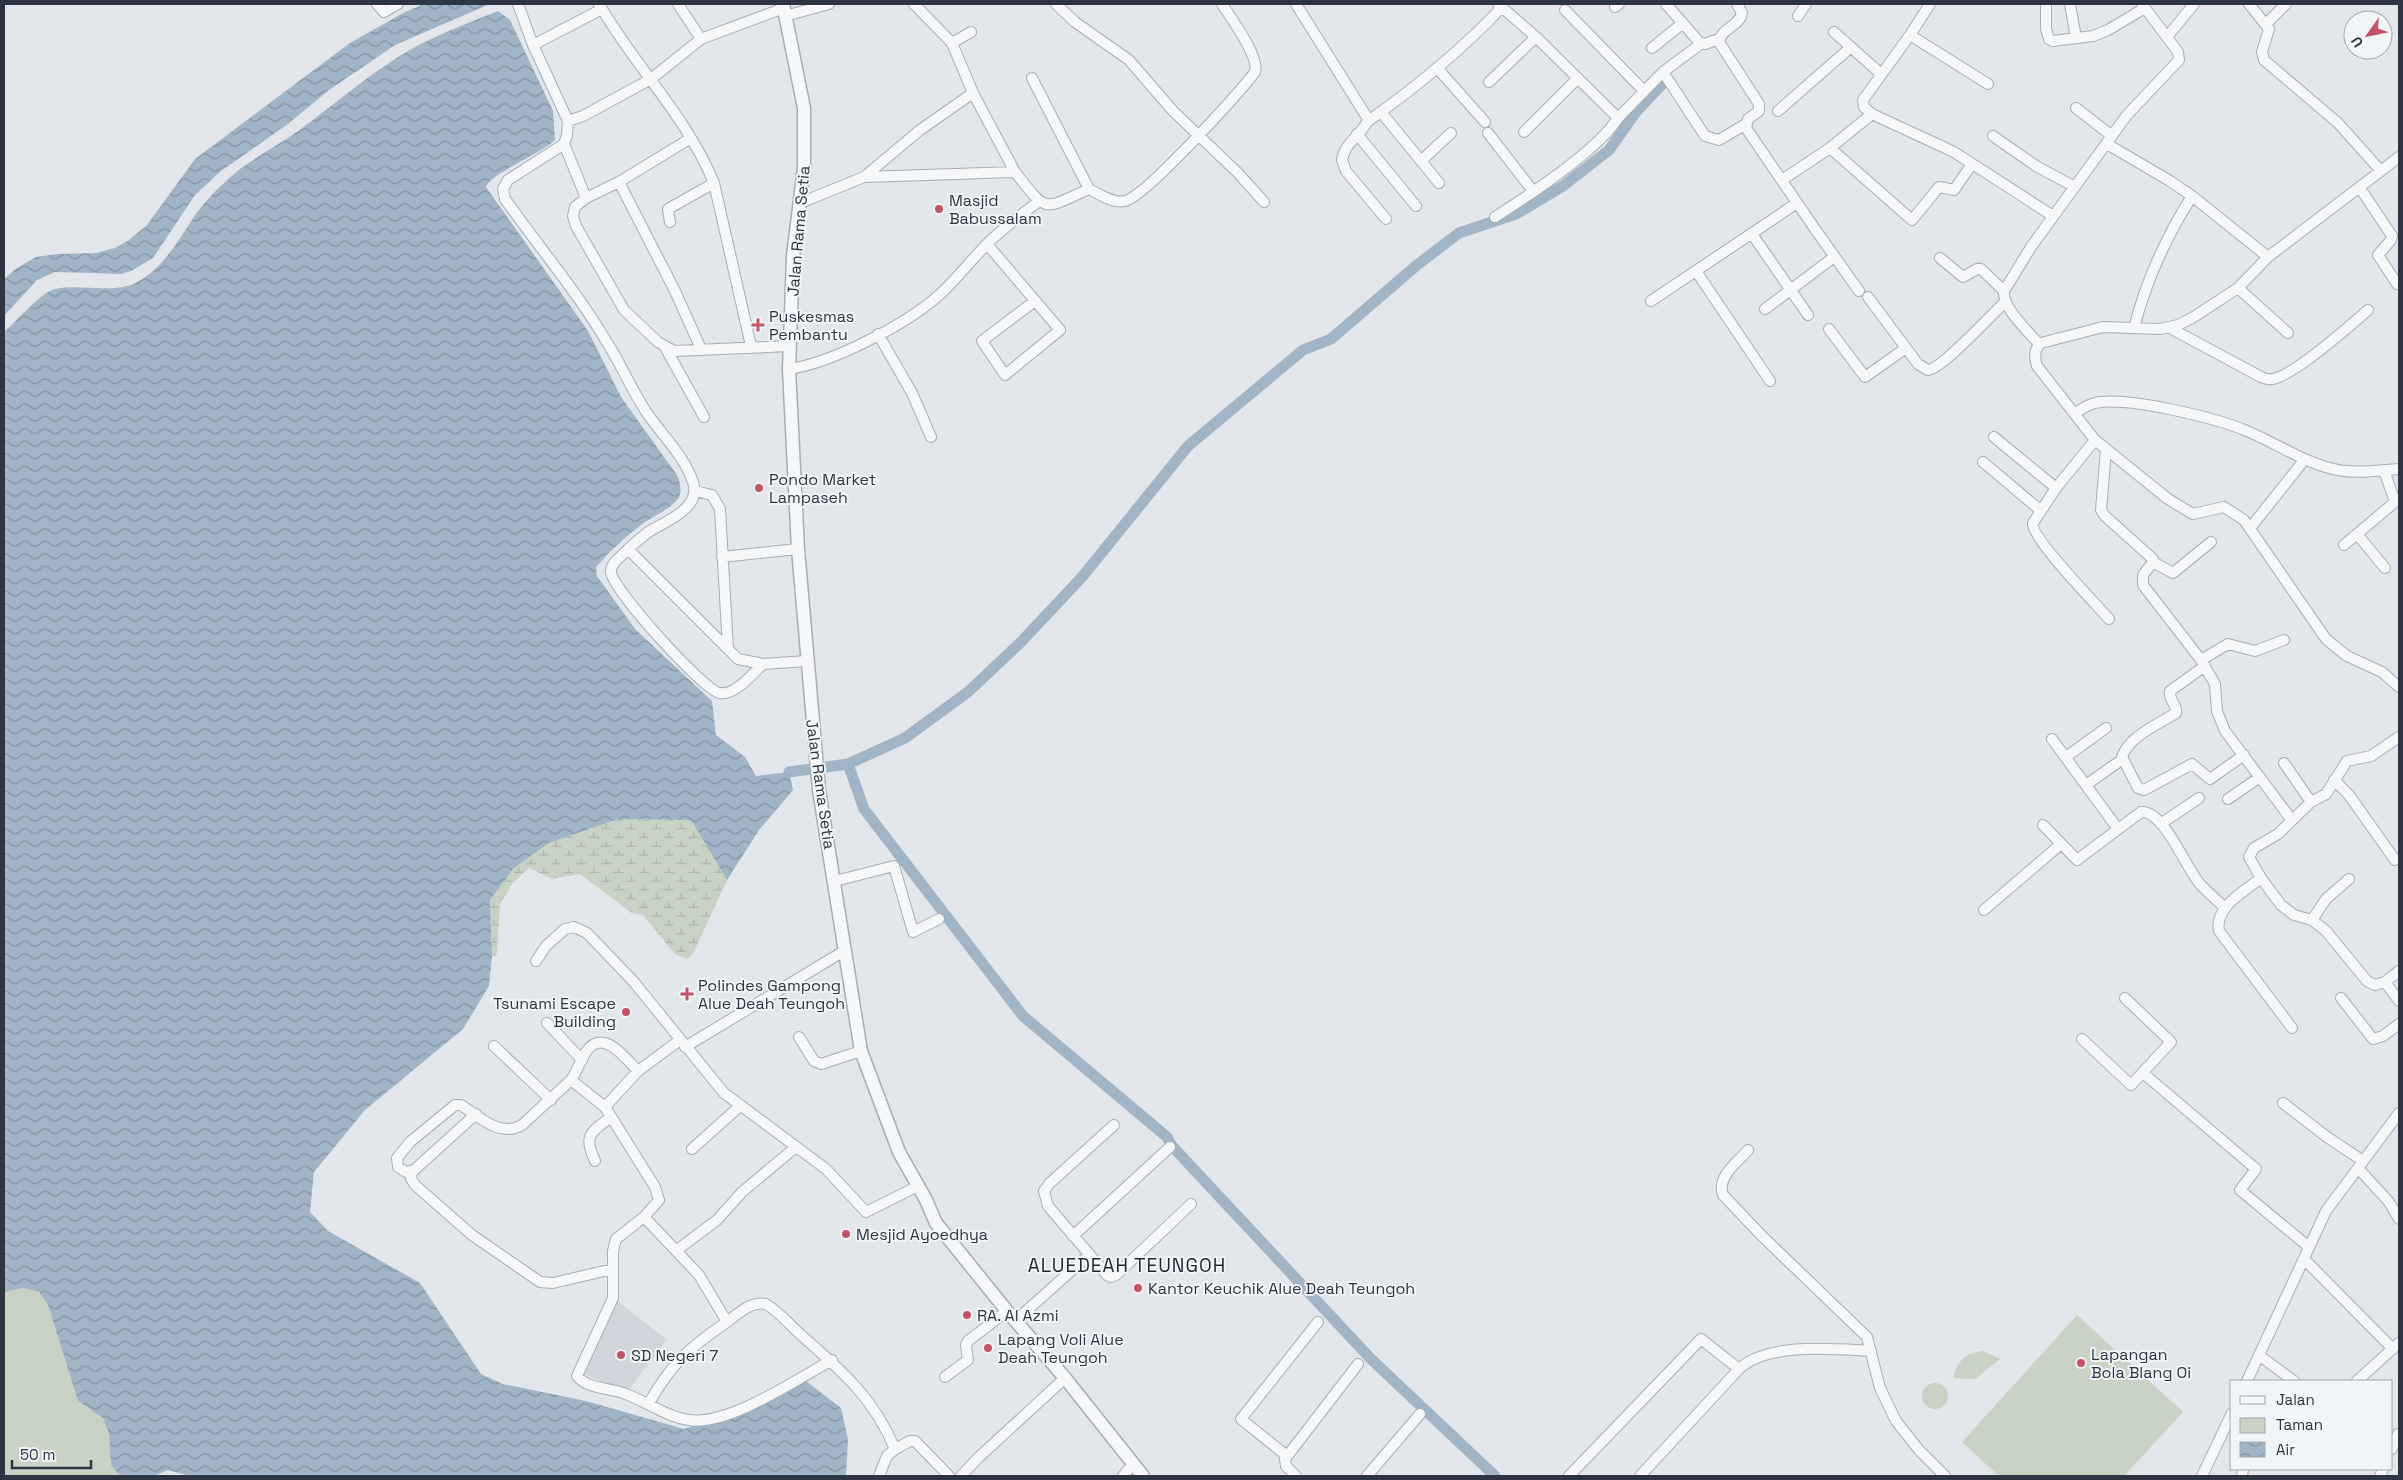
<svg xmlns="http://www.w3.org/2000/svg" width="2403" height="1480" viewBox="0 0 2403 1480" font-family="'Space Grotesk',sans-serif">
<defs>
<pattern id="wetland-marsh" width="20" height="14" patternUnits="userSpaceOnUse" patternTransform="scale(1.25)"><rect width="20" height="14" fill="#c9d3c5"/><path d="M1 5h8M5 5V1M11 12h8M15 12V8" fill="none" stroke="#adb6aa"/></pattern>
<pattern id="water-waves" width="16" height="10" patternUnits="userSpaceOnUse" patternTransform="scale(1.25)"><rect width="16" height="10" fill="#a1b5c7"/><path d="M0 5q4-4 8 0t8 0" fill="none" stroke="#8394a3"/></pattern>
</defs>
<rect width="100%" height="100%" fill="#e3e6ea"/>
<!-- built -->
<path fill="#d1d5dc" d="M 616,1300 L 667,1340 L 626,1393 L 579,1371 Z"/>
<!-- green -->
<path fill="#c9d3c5" d="M 24,1288 L 39,1292 L 48,1305 L 78,1401 L 103,1418 L 109,1434 L 111,1465 L 120,1476 L 4,1476 L 4,1292 Z
M 2077,1315 L 2183,1412 L 2124,1476 L 1999,1476 L 1962,1442 Z
M 1983,1351 L 2000,1359 L 1975,1379 L 1953,1378 C 1959,1360 1964,1353 1983,1351 Z
M1922 1396a13 13 0 1 1 26 0a13 13 0 1 1-26 0Z"/>
<!-- wetland -->
<path fill="url(#wetland-marsh)" d="M 618,819 L 691,820 L 727,880 L 694,952 L 687,959 L 675,954 L 643,915 L 632,913 L 580,874 L 552,879 L 529,868 L 513,883 L 500,904 L 497,952 L 496,956 L 492,956 L 490,899 L 513,869 L 549,843 Z"/>
<!-- water -->
<path fill="url(#water-waves)" d="M 424,4 L 490,4 L 395,45 L 329,90 L 288,124 L 221,171 L 195,195 L 153,258 L 131,271 L 121,274 L 55,272 L 37,280 L 4,316 L 4,279 L 17,268 L 36,257 L 58,254 L 96,253 L 115,248 L 129,240 L 147,225 L 195,159 L 350,43 L 405,12 Z
M 498,11 L 510,20 L 553,111 L 555,140 C 542,153 490,174 486,187 L 588,331 L 621,397 L 677,475 C 680,482 682,490 679,497 C 671,510 652,516 641,525 C 624,538 610,551 596,567 L 597,576 L 635,629 L 712,701 L 716,735 L 745,757 L 756,776 L 789,772 L 793,790 L 759,830 L 727,880 L 691,820 L 618,819 L 549,843 L 513,869 L 490,900 L 492,956 L 489,986 L 463,1029 L 365,1110 L 314,1172 L 310,1212 L 328,1231 L 420,1283 L 481,1374 L 503,1384 L 586,1401 L 684,1429 L 750,1407 L 802,1378 L 841,1408 L 848,1439 L 846,1476 L 190,1476 L 168,1470 L 154,1476 L 120,1476 L 111,1465 L 109,1434 L 103,1418 L 78,1401 L 48,1305 L 39,1292 L 24,1288 L 4,1292 L 4,332 C 17,321 41,292 55,289 C 83,283 116,296 141,280 C 166,264 178,240 194,217 C 202,205 213,193 224,183 C 245,162 274,148 298,131 C 335,104 369,74 408,51 C 436,35 468,23 498,11 Z"/>
<g fill="none" stroke-linecap="round" stroke-linejoin="round">
<!-- canal -->
<path stroke="#a1b5c7" stroke-width="11" d="M 848,764 L 905,738 L 968,692 L 1021,642 L 1082,577 L 1188,446 L 1303,350 L 1331,339 L 1417,265 L 1459,233 L 1516,214 L 1563,186 L 1609,150 L 1636,112 L 1665,81
M 789,772 L 848,764 L 864,809 L 1023,1016 L 1167,1137 L 1172,1146 L 1371,1359 L 1495,1476"/>
<defs>
<path id="minor" d="M 377,4 L 384,12 L 398,4
M 518,4 L 533,45 L 568,121 L 567,135 L 564,144 L 508,180 L 503,189 L 505,199 C 539,247 578,293 608,344 C 622,366 632,391 647,413 C 662,435 685,457 693,482 C 702,509 665,521 647,533 C 638,540 629,548 621,556 C 617,560 611,564 611,571 C 610,587 704,691 720,693 C 735,696 753,673 763,664
M 599,4 C 634,65 687,117 714,183 L 751,346
M 678,4 L 701,39
M 914,4 L 952,43 L 973,93 L 1015,172
M 1056,4 L 1075,22 L 1129,60 L 1173,111 L 1237,172 L 1264,202
M 1296,4 L 1368,119 C 1364,134 1345,141 1342,160 L 1346,171 L 1386,219
M 1498,4 L 1536,37 L 1618,118
M 1666,4 L 1700,43 L 1705,44 L 1719,39
M 1737,4 L 1742,13 C 1740,26 1721,28 1719,42 L 1759,104 L 1759,111 L 1748,119 L 1746,128 L 1815,229 L 1859,291
M 1930,4 L 1910,35 L 1863,100 L 1864,107 L 1872,114 L 1954,152 L 2053,216
M 2046,4 L 2046,29 L 2049,39 L 2053,41 L 2093,36 L 2108,30 L 2145,8
M 2070,4 L 2076,38
M 2249,4 L 2269,29 L 2262,52 L 2264,60 L 2338,123 L 2381,171
M 1615,7 L 1619,4
M 1565,10 L 1643,90
M 785,16 L 829,4
M 1798,16 L 1806,4
M 2266,24 L 2286,4
M 1834,32 L 1881,74
M 1910,35 L 1988,84
M 2167,37 L 2194,4
M 952,43 L 971,32
M 533,45 L 602,9
M 1652,48 L 1683,23
M 1438,69 L 1485,122
M 1663,72 L 1705,136 L 1719,140 L 1746,124
M 1032,78 L 1089,189
M 1489,82 L 1536,37
M 2076,108 L 2112,136
M 1778,111 L 1851,47
M 1381,112 L 1439,183
M 568,121 L 583,116 L 651,79 L 701,39 L 784,8
M 1367,122 C 1416,87 1461,51 1502,7
M 1524,132 L 1578,78
M 1488,133 L 1533,191
M 1357,134 L 1416,206
M 1993,136 L 2036,166 L 2075,187
M 691,138 L 619,182 L 586,198 L 575,207 L 573,216 L 576,226 L 624,310 L 658,342 L 674,351 L 790,346
M 564,144 L 586,198
M 2107,144 L 2170,181 L 2192,196 L 2268,257
M 1830,148 L 1912,220 L 1939,187 L 1954,190 L 1972,164
M 2399,157 L 2268,257 L 2238,288 L 2192,318 L 2178,325 L 2160,329 L 2103,327 L 2041,343 C 2034,349 2034,357 2037,366 L 2095,440 L 2168,499 L 2193,514 L 2224,507 L 2244,520 L 2326,639 L 2347,656 L 2382,672 L 2399,687
M 1421,161 L 1451,133
M 864,177 L 920,130 L 973,93
M 1782,180 L 1830,148 L 1872,114
M 619,182 L 675,291 L 701,349
M 2360,188 L 2392,236 L 2391,240 L 2378,255 L 2397,284
M 800,203 L 864,177 L 1015,172 C 1048,214 1042,210 1089,189 C 1099,194 1114,204 1125,201 C 1146,196 1238,94 1255,72 C 1260,57 1231,18 1222,4
M 1495,217 C 1528,196 1598,150 1618,118 L 1663,72 L 1702,43
M 670,222 L 668,209 L 714,183
M 1752,234 L 1808,315
M 987,244 L 1060,330 L 1005,375 L 982,341 L 1035,301
M 1940,258 L 1963,277 L 1977,269 L 1981,269 L 2004,291
M 1696,271 L 1770,381
M 2238,288 L 2288,333
M 1868,297 L 1918,364 L 1928,370 C 1942,369 1992,314 2005,302
M 1651,301 L 1797,203
M 1765,309 L 1834,257
M 2134,328 C 2146,281 2166,237 2192,196
M 2170,328 L 2261,377 C 2264,378 2268,380 2272,379 C 2292,377 2351,325 2368,310
M 1829,329 L 1865,377 L 1906,348
M 878,334 L 912,393 L 931,437
M 2039,344 C 2028,331 2002,308 2004,291 L 2031,247 L 2127,115 L 2179,60 L 2178,52 L 2142,4
M 665,347 L 704,417
M 789,369 C 832,363 905,325 938,296 C 956,280 971,260 988,243 C 1003,228 1021,215 1038,202
M 2075,414 C 2081,409 2087,405 2095,403 C 2127,396 2216,418 2247,431 C 2278,444 2306,464 2338,470 C 2358,474 2380,470 2399,469
M 1994,437 L 2056,488
M 2095,440 L 2056,488 L 2033,523 C 2030,537 2096,604 2109,619
M 2106,449 L 2101,510 L 2105,516 L 2153,559 L 2153,562 L 2143,575 L 2143,585 L 2201,660 L 2215,684 L 2217,711 L 2225,731 L 2291,819
M 1983,462 L 2040,510
M 695,491 L 712,495 L 720,509 L 728,649
M 2251,527 L 2305,459
M 2357,534 L 2385,568
M 2344,545 L 2395,502 L 2384,470
M 628,549 L 738,659 L 763,664 L 807,661
M 722,557 L 798,549
M 2153,562 L 2173,573 L 2211,542
M 2201,660 L 2228,644 L 2255,651 L 2284,640
M 2205,666 L 2170,691 C 2168,700 2178,705 2176,713 C 2159,724 2129,736 2122,757 L 2138,788 L 2144,790 L 2192,764 L 2210,779 L 2244,755
M 2399,737 L 2371,756 L 2347,761 L 2326,794 L 2311,802 L 2278,834 L 2254,848 L 2249,857 L 2261,878 L 2281,905 L 2294,915 L 2312,920 L 2326,931 L 2367,981 L 2375,985 L 2385,982 L 2399,1001
M 2052,739 L 2118,829
M 2066,757 L 2106,728
M 2284,763 L 2311,802
M 2334,780 L 2349,795 L 2395,860
M 2086,785 L 2117,763
M 2228,799 L 2260,777
M 2162,823 L 2199,798
M 2043,825 L 2077,860 L 2141,812 C 2164,810 2185,867 2200,884 C 2207,892 2217,900 2225,908
M 2261,878 C 2245,891 2214,907 2219,931 L 2292,1028
M 835,881 L 894,866 L 913,932 L 939,919
M 1984,910 L 2061,844
M 2312,920 L 2326,899 L 2349,879
M 536,961 L 546,946 L 565,929 L 574,927 L 587,933 L 633,981 L 724,1093 L 826,1169 L 866,1212 L 918,1186
M 2385,982 L 2399,971
M 2341,998 L 2373,1039 L 2383,1036 L 2399,1024
M 547,1023 L 582,1060
M 799,1037 L 814,1061 L 821,1064 L 861,1051
M 2082,1039 L 2131,1085 L 2171,1042 L 2125,998
M 680,1040 L 638,1071 L 605,1107 L 655,1187 L 659,1200 L 644,1217 L 616,1239 L 613,1251 L 613,1298 L 577,1376 C 587,1389 611,1388 626,1394 C 647,1402 667,1417 689,1420 C 729,1426 797,1379 832,1360
M 494,1046 L 551,1100
M 685,1047 L 844,951
M 2143,1073 L 2256,1169 L 2240,1190 L 2309,1247
M 571,1080 C 577,1071 580,1061 586,1052 C 603,1027 625,1058 638,1071
M 2283,1103 L 2327,1137 L 2363,1161
M 476,1114 L 412,1172 L 411,1179 L 415,1185 L 472,1235 L 540,1282 L 553,1283 L 613,1269
M 1114,1125 L 1050,1183 L 1044,1191 L 1048,1206 L 1107,1275 L 1111,1277 L 1116,1275 L 1191,1204
M 692,1149 L 740,1106
M 1748,1150 C 1738,1162 1716,1177 1723,1195 L 1762,1236 L 1867,1337 L 1880,1388 L 1896,1421 L 1919,1450 L 1945,1476
M 595,1161 C 583,1135 590,1133 611,1117
M 2358,1168 L 2389,1202 L 2399,1219
M 414,1170 L 406,1172 L 398,1167 L 397,1158 L 410,1142 L 455,1105 L 461,1105 C 479,1117 501,1138 522,1125 L 571,1080 L 605,1107
M 644,1217 L 699,1275 L 727,1322 C 739,1313 751,1301 766,1304 C 779,1312 789,1324 801,1335 C 841,1370 874,1398 895,1449 L 887,1456 L 879,1476
M 1073,1236 L 1170,1147
M 677,1250 L 717,1220 L 742,1192 L 796,1147
M 2304,1259 L 2393,1349
M 1015,1321 L 1089,1255
M 2260,1356 L 2294,1381
M 945,1377 L 968,1360 L 966,1345 L 968,1341 L 1007,1311
M 2247,1381 L 2326,1211 L 2399,1113
M 2357,1381 L 2399,1343
M 649,1403 C 671,1364 690,1347 727,1322
M 895,1449 L 910,1441 L 915,1441 L 949,1476
M 2392,1449 L 2398,1434
M 1287,1456 L 1241,1419 L 1318,1322
M 961,1476 L 978,1458 L 1065,1378
M 1123,1476 L 1133,1464
M 1296,1476 L 1286,1466 L 1285,1459 L 1358,1364
M 1367,1476 L 1420,1414
M 1569,1476 L 1701,1339 L 1739,1369
M 1640,1476 L 1739,1369 C 1768,1342 1834,1349 1871,1351
M 2202,1476 L 2232,1413
M 2242,1476 L 2243,1469
M 2380,1476 L 2383,1469"/>
<path id="tertiary" d="M 783,4 L 804,108 L 804,168 L 793,256 L 789,369 L 798,549 L 819,790 L 861,1051 L 899,1152 L 926,1200 L 936,1223 L 1007,1311 L 1065,1378 L 1143,1476"/>
</defs>
<!-- minor casing -->
<use href="#minor" stroke="#a8adb4" stroke-width="12"/>
<!-- tertiary casing -->
<use href="#tertiary" stroke="#a8adb4" stroke-width="15"/>
<!-- minor -->
<use href="#minor" stroke="#f5f7f8" stroke-width="10"/>
<!-- tertiary -->
<use href="#tertiary" stroke="#f5f7f8" stroke-width="12"/>
</g>
<!-- markers -->
<g fill="#c4536a" stroke="#f2f5f7" stroke-width="2">
<circle cx="939" cy="209" r="5"/>
<path d="M755.5 317.5h5v5h5v5h-5v5h-5v-5h-5v-5h5z"/>
<circle cx="759" cy="488" r="5"/>
<path d="M684.5 986.5h5v5h5v5h-5v5h-5v-5h-5v-5h5z"/>
<circle cx="626" cy="1012" r="5"/>
<circle cx="846" cy="1234" r="5"/>
<circle cx="1138" cy="1288" r="5"/>
<circle cx="967" cy="1315" r="5"/>
<circle cx="988" cy="1348" r="5"/>
<circle cx="621" cy="1355" r="5"/>
<circle cx="2081" cy="1363" r="5"/>
</g>
<g text-anchor="middle" stroke-width="4" stroke-linejoin="round" paint-order="stroke">
<!-- poi labels -->
<g font-size="16" fill="#2c3541" stroke="#f2f5f7" text-anchor="start">
<text x="949" y="206">Masjid<tspan x="949" dy="18">Babussalam</tspan></text>
<text x="769" y="322">Puskesmas<tspan x="769" dy="18">Pembantu</tspan></text>
<text x="769" y="485">Pondo Market<tspan x="769" dy="18">Lampaseh</tspan></text>
<text x="698" y="991">Polindes Gampong<tspan x="698" dy="18">Alue Deah Teungoh</tspan></text>
<text x="616" y="1009" text-anchor="end">Tsunami Escape<tspan x="616" dy="18">Building</tspan></text>
<text x="856" y="1240">Mesjid Ayoedhya</text>
<text x="1148" y="1294">Kantor Keuchik Alue Deah Teungoh</text>
<text x="977" y="1321">RA. Al Azmi</text>
<text x="998" y="1345">Lapang Voli Alue<tspan x="998" dy="18">Deah Teungoh</tspan></text>
<text x="2091" y="1360">Lapangan<tspan x="2091" dy="18">Bola Blang Oi</tspan></text>
<text x="631" y="1361">SD Negeri 7</text>
</g>
<!-- street labels -->
<g font-size="16" fill="#2c3541" stroke="#f2f5f7">
<text transform="translate(798 231) rotate(-85)" y="6">Jalan Rama Setia</text>
<text transform="translate(821 784) rotate(82)" y="6">Jalan Rama Setia</text>
</g>
<!-- quarter labels -->
<g font-size="19" letter-spacing="1" fill="#1e2632" stroke="#f2f5f7">
<text x="1127" y="1272">ALUEDEAH TEUNGOH</text>
</g>
</g>
<!-- border -->
<rect width="2403" height="1480" fill="none" stroke="#2c3541" stroke-width="10"/>
<!-- legend -->
<rect x="2230" y="1380" width="162" height="90" fill="#f2f5f7" stroke="#a3a8ae"/>
<rect x="2240" y="1396" width="25" height="8" fill="#f5f7f8" stroke="#a3a8ae"/>
<text x="2276" y="1405" font-size="15" fill="#2c3541">Jalan</text>
<rect x="2240" y="1418" width="25" height="15" fill="#c9d3c5" stroke="#a3a8ae"/>
<text x="2276" y="1430" font-size="15" fill="#2c3541">Taman</text>
<rect x="2240" y="1442" width="25" height="15" fill="url(#water-waves)" stroke="#a3a8ae"/>
<text x="2276" y="1455" font-size="15" fill="#2c3541">Air</text>
<!-- north arrow -->
<g transform="translate(2368 35) rotate(237)"><circle r="24" fill="#f2f5f7" stroke="#a3a8ae"/>
<path d="M0-4L9 19L0 12L-9 19Z" fill="#c4536a"/>
<text y="-8" font-size="14" font-weight="bold" text-anchor="middle" fill="#2c3541">U</text>
</g>
<!-- scale -->
<path d="M12 1460v8h79v-8" fill="none" stroke="#2c3541" stroke-width="2.5"/>
<text x="20" y="1460" font-size="15" fill="#2c3541" stroke="#f2f5f7" stroke-width="4" paint-order="stroke">50 m</text>
</svg>
